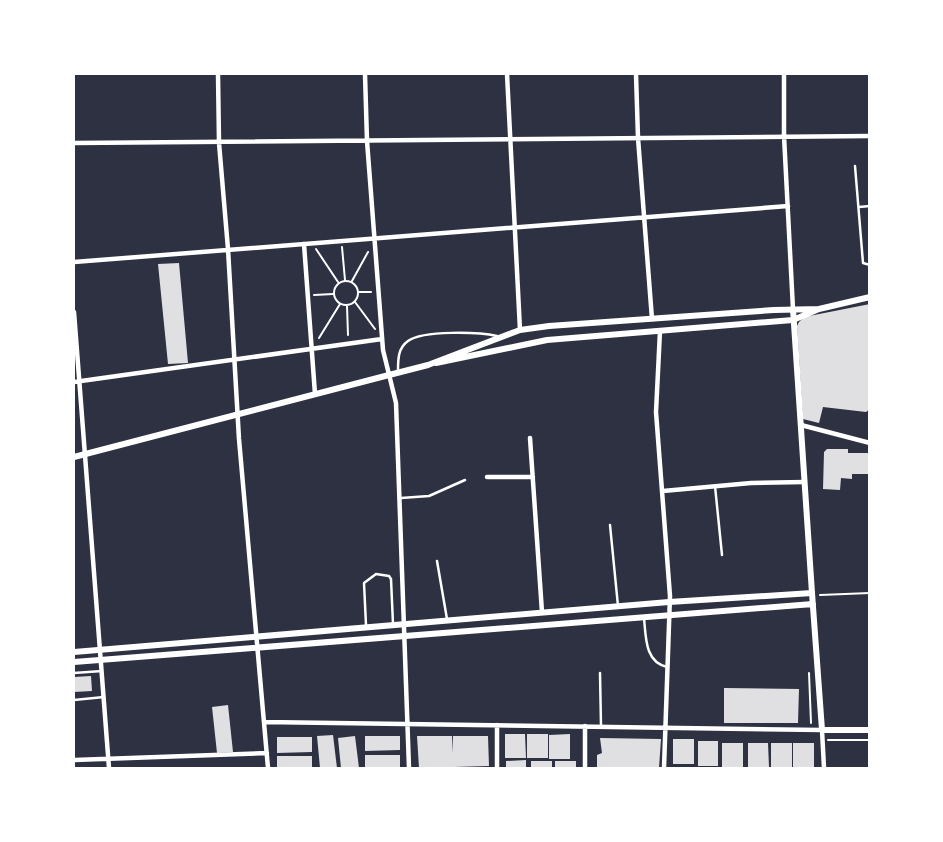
<svg xmlns="http://www.w3.org/2000/svg" width="943" height="842" viewBox="0 0 943 842" font-family="Lato,sans-serif">
<rect width="100%" height="100%" fill="#2d3142"/>
<!-- building -->
<path fill="#e0e0e3" d="M 179,263 L 188,363 L 168,364 L 158,264 Z
M 870,304 L 870,409 L 866,412 L 823,407 L 819,423 L 803,419 L 797,326 L 799,322 L 804,317 Z
M 827,449 L 848,449 L 848,453 L 870,453 L 870,474 L 852,474 L 852,479 L 841,478 L 840,490 L 823,489 L 824,452 Z
M 91,676 L 92,691 L 74,692 L 74,677 Z
M 724,688 L 799,689 L 798,723 L 724,723 Z
M 228,705 L 233,752 L 217,753 L 212,707 Z
M 505,734 L 525,734 L 526,758 L 505,758 Z
M 527,734 L 548,734 L 548,758 L 527,758 Z
M 570,734 L 570,759 L 549,759 L 549,735 Z
M 333,735 L 337,768 L 320,768 L 317,736 Z
M 355,736 L 359,768 L 341,768 L 338,738 Z
M 365,736 L 400,736 L 400,750 L 365,751 Z
M 417,736 L 452,736 L 452,753 L 453,736 L 488,736 L 489,766 L 419,768 Z
M 277,737 L 312,737 L 312,752 L 277,753 Z
M 600,738 L 661,739 L 659,768 L 597,768 L 597,755 L 602,753 Z
M 673,739 L 694,739 L 694,764 L 673,764 Z
M 698,741 L 718,741 L 718,766 L 698,766 Z
M 722,743 L 743,743 L 743,767 L 722,767 Z
M 748,743 L 768,743 L 769,767 L 748,768 Z
M 771,743 L 792,743 L 792,767 L 771,767 Z
M 793,743 L 814,743 L 814,767 L 793,768 Z
M 365,755 L 400,755 L 400,768 L 365,768 Z
M 277,756 L 312,756 L 312,768 L 277,768 Z
M 526,760 L 526,768 L 506,768 L 506,761 Z
M 531,761 L 552,761 L 552,768 L 531,768 Z
M 555,761 L 576,761 L 576,768 L 555,768 Z"/>
<g fill="none" stroke-linecap="round" stroke-linejoin="round">
<!-- path -->
<path stroke="#fff" stroke-width="2" d="M 342,247 L 345,280
M 316,249 L 338,282
M 352,281 L 368,252
M334 293a12 12 0 1 1 24 0a12 12 0 1 1-24 0Z
M 359,292 L 371,292
M 314,295 L 333,294
M 355,302 L 375,329
M 347,306 L 348,335
M 319,338 L 340,304
M 820,595 L 870,593
M 809,673 L 811,723
M 828,740 L 870,740"/>
<!-- service -->
<path stroke="#fff" stroke-width="2.5" d="M 855,166 L 863,263 L 870,265
M 859,207 L 870,206
M 398,371 C 398,359 398,348 408,341 C 423,330 479,332 497,336
M 715,486 L 722,555
M 401,498 L 429,496 L 465,480
M 610,525 L 618,606
M 437,561 L 447,619
M 644,618 C 646,638 645,662 667,667
M 366,625 L 364,583 L 376,574 L 389,576 L 391,579 L 393,624
M 74,673 L 102,671
M 600,673 L 601,726
M 74,700 L 104,697"/>
<!-- minor -->
<path stroke="#fff" stroke-width="4.5" d="M 218,74 L 219,143 L 228,249 L 239,439 L 268,768
M 365,74 L 367,141 L 383,350 L 396,403 L 409,768
M 507,74 L 520,330
M 636,74 L 638,138 L 652,319
M 784,74 L 784,136 L 793,309
M 74,143 L 870,136
M 304,244 L 315,394
M 74,262 L 788,206
M 74,312 L 109,768
M 660,331 L 656,412 L 670,596 L 664,768
M 74,382 L 382,339
M 801,425 L 870,443
M 530,438 L 542,612
M 487,477 L 533,477
M 663,491 L 751,483 L 805,482
M 264,722 L 822,730 L 824,768
M 74,760 L 267,753
M 497,768 L 497,725
M 585,768 L 585,726"/>
<!-- tertiary -->
<path stroke="#fff" stroke-width="6" d="M 793,309 L 812,593"/>
<!-- secondary -->
<path stroke="#fff" stroke-width="6" d="M 436,363 L 547,340 L 793,320 L 819,309 L 870,297
M 74,457 L 389,375 L 428,365 L 520,330 L 549,326 L 774,310 L 819,309
M 74,652 L 669,602 L 812,593 L 822,730 L 870,730
M 74,662 L 813,604"/>
</g>
<!-- border -->
<rect width="943" height="842" fill="none" stroke="#ffffff" stroke-width="150"/>
</svg>
